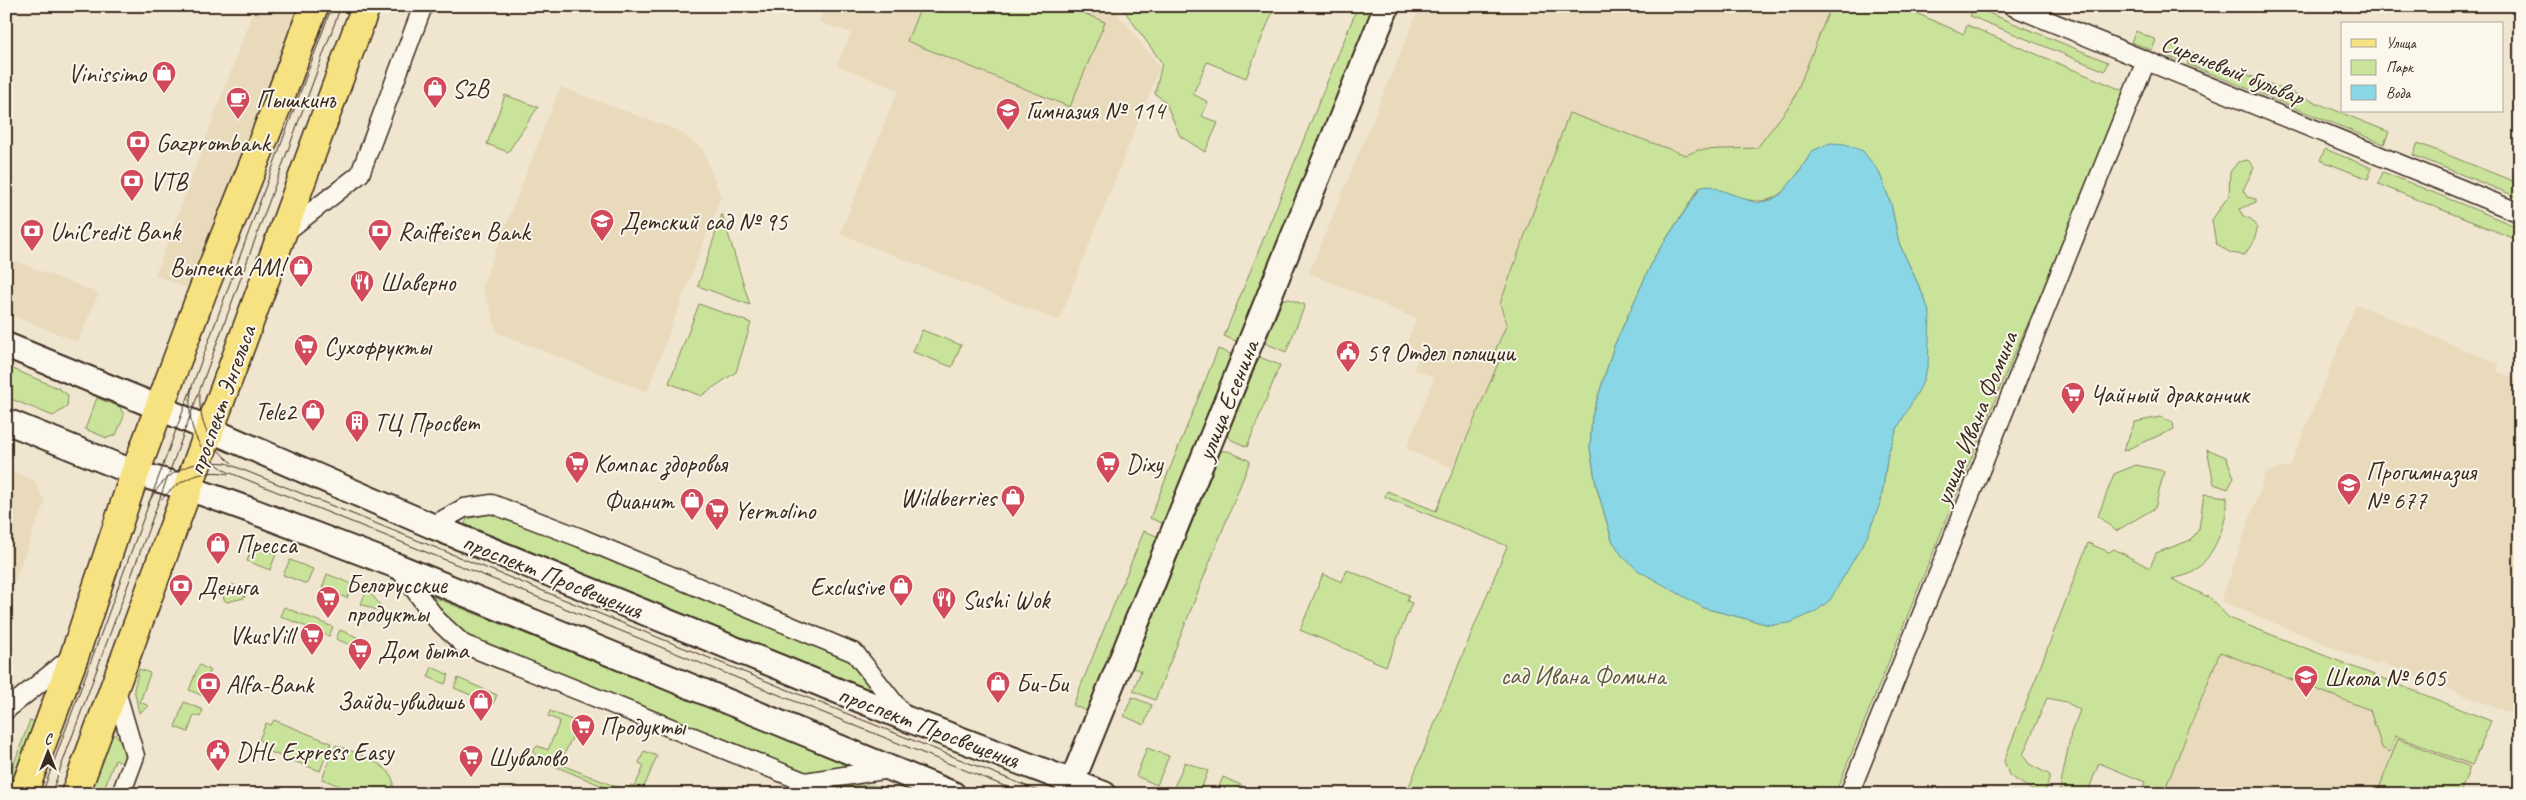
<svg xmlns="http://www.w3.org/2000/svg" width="2526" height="800" viewBox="0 0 2526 800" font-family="Caveat,sans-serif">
<rect width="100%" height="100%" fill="#f0e6d0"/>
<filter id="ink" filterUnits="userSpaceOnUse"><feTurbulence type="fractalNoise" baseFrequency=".02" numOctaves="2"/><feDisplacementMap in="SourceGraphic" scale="10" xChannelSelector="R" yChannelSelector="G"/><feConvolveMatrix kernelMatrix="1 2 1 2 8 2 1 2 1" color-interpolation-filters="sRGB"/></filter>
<g filter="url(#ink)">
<!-- built -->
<path fill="#e9dabc" d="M 255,6 L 300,6 L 239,173 L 187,288 L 155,275 Z
M 825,6 L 1112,6 L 1160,67 L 1059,321 L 840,234 L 898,90 L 837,65 L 851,33 L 819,22 Z
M 1420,6 L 1831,6 L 1793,101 L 1757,148 L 1698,150 L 1686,155 L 1569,113 L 1507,324 L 1493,358 L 1499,361 L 1452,468 L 1406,449 L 1434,378 L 1414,369 L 1420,353 L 1405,347 L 1416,319 L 1309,273 Z
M 560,87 L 677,130 L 702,148 L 721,197 L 647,392 L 498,333 L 482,286 Z
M 6,258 L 99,293 L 78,342 L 6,313 Z
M 2356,304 L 2499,364 L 2497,371 L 2520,381 L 2520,717 L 2380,662 L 2378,666 L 2221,601 L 2266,472 L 2290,466 Z
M 6,469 L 34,480 L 45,502 L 6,602 Z
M 2205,631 L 2491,721 L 2460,794 L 2143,794 Z"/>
<!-- green -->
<path fill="#c9e49a" stroke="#82875c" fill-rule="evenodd" d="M 921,6 L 1066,6 L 1105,22 L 1070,107 L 907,41 Z
M 1121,6 L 1275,6 L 1246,78 L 1207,62 L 1193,94 L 1208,102 L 1202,116 L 1218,123 L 1205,152 L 1180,136 L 1165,101 L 1155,94 L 1162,63 Z
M 1358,6 L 1374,6 L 1238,342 L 1224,336 Z
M 1831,6 L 1900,6 L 1964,34 L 1967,25 L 2129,93 L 2004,378 L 1835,794 L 1406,794 L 1507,546 L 1385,497 L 1387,491 L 1436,511 L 1499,361 L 1492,358 L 1507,324 L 1500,304 L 1569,113 L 1686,155 L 1698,150 L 1757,148 L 1793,101 ZM 1812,151 L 1879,172 L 1891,204 L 1899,243 L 1925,299 L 1897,429 L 1888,453 L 1881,501 L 1770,625 L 1704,608 L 1612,540 L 1596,485 L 1590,448 L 1592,416 L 1614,346 L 1655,256 L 1700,187 C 1766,205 1774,216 1812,151 Z
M 1974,7 L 2108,62 L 2105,71 L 1970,16 Z
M 2136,31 L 2156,40 L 2152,50 L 2131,42 Z
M 2169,44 L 2182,50 L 2178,60 L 2164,55 Z
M 2191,52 L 2389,132 L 2384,144 L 2187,64 Z
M 505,95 L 538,107 L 508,152 L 487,144 Z
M 2418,143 L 2520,184 L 2520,198 L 2413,155 Z
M 2325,149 L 2372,168 L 2368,179 L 2320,160 Z
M 2248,160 L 2254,168 L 2243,190 L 2247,197 L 2256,199 L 2256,202 L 2240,209 L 2242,215 C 2245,217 2251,218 2253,221 C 2263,229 2250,248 2244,255 L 2231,253 L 2216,244 L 2212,220 L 2229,195 L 2230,172 L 2238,162 Z
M 2383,172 L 2520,228 L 2520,241 L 2378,184 Z
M 722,214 L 750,305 L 698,286 Z
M 1283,299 L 1289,299 L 1305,305 L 1286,352 L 1265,343 Z
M 699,304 L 751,323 L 736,372 L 701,396 L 669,383 Z
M 922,330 L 961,345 L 952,367 L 913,352 Z
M 1218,349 L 1233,355 L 1164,524 L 1150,518 Z
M 1259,357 L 1280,365 L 1247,447 L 1232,440 L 1227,436 Z
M 6,366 L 58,388 L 68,395 L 67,407 L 53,416 L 6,397 Z
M 97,398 L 120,407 L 124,416 L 116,435 L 107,438 L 85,429 Z
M 2160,417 L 2173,422 L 2174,429 L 2123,451 L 2135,422 Z
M 2207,449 L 2226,457 L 2234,477 L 2228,489 L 2214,484 Z
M 1221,451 L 1228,451 L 1250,461 L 1155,700 L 1133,691 L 1141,671 L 1133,668 Z
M 2136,465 L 2164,471 L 2155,508 L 2116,531 L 2098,516 L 2114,474 Z
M 2204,494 L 2227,497 C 2229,519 2215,554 2197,569 C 2190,576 2180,576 2172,579 L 2210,598 L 2229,618 L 2491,721 L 2472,765 L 2396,736 L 2389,752 L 2382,748 L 2370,710 L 2220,652 L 2163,794 L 2141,794 L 2145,782 L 2099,763 L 2087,794 L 2059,794 L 2071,733 L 2080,710 L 2066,702 L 2047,698 L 2023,755 L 2029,764 L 2050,775 L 2045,794 L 2038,794 L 2009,775 L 2004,761 L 2088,543 L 2109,552 L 2114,549 L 2150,568 L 2156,553 L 2191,540 L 2199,529 Z
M 497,512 L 852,659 L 877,690 L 875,695 L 465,524 L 467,519 Z
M 1144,531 L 1159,537 L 1088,712 L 1073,705 Z
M 253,545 L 276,554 L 270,570 L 247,561 Z
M 290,560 L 313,569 L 307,584 L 283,575 Z
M 1347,570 L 1409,595 L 1407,601 L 1412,603 L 1386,666 L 1300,630 L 1323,574 L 1342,582 Z
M 327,574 L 352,584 L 347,598 L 322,589 Z
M 232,584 L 246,592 L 244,598 L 227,602 L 224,600 L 223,596 Z
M 367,589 L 381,606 L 379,611 L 361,604 Z
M 431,596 L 849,764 L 847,771 L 807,776 L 467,638 L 429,600 Z
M 284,607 L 333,627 L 329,636 L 280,616 Z
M 340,630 L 357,637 L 353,646 L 336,639 Z
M 199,665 L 210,670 L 203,688 L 210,691 L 208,698 L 189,690 Z
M 432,667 L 449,675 L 445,684 L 428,677 Z
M 139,669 L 150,673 L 140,702 L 149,706 L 139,713 L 134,689 Z
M 458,678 L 497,695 L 493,704 L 454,688 Z
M 1132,697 L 1152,705 L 1144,725 L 1124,716 Z
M 184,702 L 203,710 L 200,717 L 194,715 L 188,732 L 175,727 Z
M 550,711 L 579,723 L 562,759 L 564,760 L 562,765 L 619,788 L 617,792 L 540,760 L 534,753 L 534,749 L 538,746 L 548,750 L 560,721 L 548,716 Z
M 30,720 L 35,722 L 6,794 L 6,785 Z
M 274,720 L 331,743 L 320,771 L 262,749 L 265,743 L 259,740 L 266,723 L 271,725 Z
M 114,734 L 122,740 L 125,752 L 123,763 L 115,760 L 102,794 L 85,794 L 108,735 Z
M 2398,739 L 2470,767 L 2460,794 L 2377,794 Z
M 336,745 C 352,752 409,768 389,794 L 360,794 L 322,779 Z
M 1147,748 L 1169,756 L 1157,785 L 1136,776 Z
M 644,751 L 657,756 L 641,794 L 627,794 L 631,785 L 635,786 L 644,766 L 639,763 Z
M 1185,762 L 1208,771 L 1199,794 L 1172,792 Z
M 1223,777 L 1243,786 L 1240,794 L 1216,794 Z
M 861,785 L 877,786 L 904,794 L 814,794 L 815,792 Z"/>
<!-- water -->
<path fill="#89d7e6" stroke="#6a9296" d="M 1830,143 L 1845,144 L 1863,151 L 1879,172 L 1891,204 L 1899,243 L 1925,299 L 1930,315 L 1928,365 L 1921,386 L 1897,429 L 1888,453 L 1881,501 L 1867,537 L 1830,600 L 1815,612 L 1790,623 L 1770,625 L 1704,608 L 1639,571 L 1622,556 L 1612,540 L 1596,485 L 1590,448 L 1592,416 L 1614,346 L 1655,256 L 1701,187 L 1710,186 L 1756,203 L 1771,200 L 1781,194 L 1800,171 L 1812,151 Z"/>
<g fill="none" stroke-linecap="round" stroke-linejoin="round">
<defs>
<path id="street" d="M 2012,6 L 2520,213
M 283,234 L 360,174 L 423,6
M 432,526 L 464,508 L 492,504 L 581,538 L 855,653 L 906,718
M 397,566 L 437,620 L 463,644 L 805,782 L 890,769
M 115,687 L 135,756 L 121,794
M 6,710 L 73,656
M 1849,794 L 2146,61"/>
<path id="secondary" d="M 6,345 L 160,408 L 432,526 L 907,719 L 1104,794
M 6,421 L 135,473 L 188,488 L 250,510 L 397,566 L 953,794
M 1067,794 L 1387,6"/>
<path id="primary" d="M 23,794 L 75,654 L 135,473 L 202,293 L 277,106 L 314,6
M 75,794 L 366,6"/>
</defs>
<!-- street casing -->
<use href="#street" stroke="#3b2a1e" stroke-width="21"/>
<!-- secondary casing -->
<use href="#secondary" stroke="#3b2a1e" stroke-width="28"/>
<!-- primary casing -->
<use href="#primary" stroke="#3b2a1e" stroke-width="31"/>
<!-- street -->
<use href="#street" stroke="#fbf7ec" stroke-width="18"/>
<!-- secondary -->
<use href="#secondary" stroke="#fbf7ec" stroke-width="24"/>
<!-- primary -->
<use href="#primary" stroke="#f7e281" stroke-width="28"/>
<!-- tram -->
<path stroke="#3b2a1e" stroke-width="1" d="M 192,387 C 184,422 197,454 228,472 L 1024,794
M 200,394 C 198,421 210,447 232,463
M 162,499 C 178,480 203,468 228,474
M 147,506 C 163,472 189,459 226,463 L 1046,794
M 42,794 L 332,6
M 51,794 L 341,6"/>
</g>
</g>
<!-- icons -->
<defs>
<symbol id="shop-pin" viewBox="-11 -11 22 30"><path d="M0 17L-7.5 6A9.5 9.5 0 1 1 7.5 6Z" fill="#d1495b" stroke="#fbf7ec"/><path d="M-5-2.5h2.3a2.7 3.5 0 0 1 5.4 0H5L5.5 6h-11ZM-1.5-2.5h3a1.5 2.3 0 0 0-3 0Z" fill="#fff"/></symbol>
<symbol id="cafe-pin" viewBox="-11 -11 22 30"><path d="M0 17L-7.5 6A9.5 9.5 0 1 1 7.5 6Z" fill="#d1495b" stroke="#fbf7ec"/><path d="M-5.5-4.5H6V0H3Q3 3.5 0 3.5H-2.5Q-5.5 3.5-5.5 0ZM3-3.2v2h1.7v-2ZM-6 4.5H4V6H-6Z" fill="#fff"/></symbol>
<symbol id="school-pin" viewBox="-11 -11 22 30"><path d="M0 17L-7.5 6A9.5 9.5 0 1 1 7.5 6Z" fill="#d1495b" stroke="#fbf7ec"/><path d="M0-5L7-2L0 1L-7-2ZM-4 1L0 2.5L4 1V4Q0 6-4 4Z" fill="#fff"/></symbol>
<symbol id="bank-pin" viewBox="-11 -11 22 30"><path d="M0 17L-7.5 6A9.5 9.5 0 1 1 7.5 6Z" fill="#d1495b" stroke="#fbf7ec"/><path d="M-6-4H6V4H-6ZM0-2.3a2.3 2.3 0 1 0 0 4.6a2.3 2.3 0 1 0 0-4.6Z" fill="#fff"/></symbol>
<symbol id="restaurant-pin" viewBox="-11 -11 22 30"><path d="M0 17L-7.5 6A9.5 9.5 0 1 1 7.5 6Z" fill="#d1495b" stroke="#fbf7ec"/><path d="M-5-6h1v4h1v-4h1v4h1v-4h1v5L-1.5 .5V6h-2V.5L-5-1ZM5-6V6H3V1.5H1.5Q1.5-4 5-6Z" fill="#fff"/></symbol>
<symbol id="supermarket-pin" viewBox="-11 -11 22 30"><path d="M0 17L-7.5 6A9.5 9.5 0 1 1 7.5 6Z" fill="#d1495b" stroke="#fbf7ec"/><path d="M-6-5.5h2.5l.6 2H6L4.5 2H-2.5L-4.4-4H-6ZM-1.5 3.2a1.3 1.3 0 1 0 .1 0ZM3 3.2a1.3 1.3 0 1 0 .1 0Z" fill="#fff"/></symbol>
<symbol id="civic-pin" viewBox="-11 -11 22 30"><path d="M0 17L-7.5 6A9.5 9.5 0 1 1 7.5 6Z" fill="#d1495b" stroke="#fbf7ec"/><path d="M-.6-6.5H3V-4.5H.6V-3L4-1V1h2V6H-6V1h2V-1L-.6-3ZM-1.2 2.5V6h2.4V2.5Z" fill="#fff"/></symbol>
<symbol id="building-pin" viewBox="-11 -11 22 30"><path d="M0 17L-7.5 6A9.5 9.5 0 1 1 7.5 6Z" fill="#d1495b" stroke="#fbf7ec"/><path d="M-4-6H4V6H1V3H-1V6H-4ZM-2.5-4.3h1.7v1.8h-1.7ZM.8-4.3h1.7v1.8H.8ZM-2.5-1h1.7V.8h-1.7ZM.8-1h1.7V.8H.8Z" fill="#fff"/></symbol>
</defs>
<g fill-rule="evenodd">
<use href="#shop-pin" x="150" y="59" width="28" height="38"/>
<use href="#shop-pin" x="421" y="74" width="28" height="38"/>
<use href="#cafe-pin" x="224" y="85" width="28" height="38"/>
<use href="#school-pin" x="994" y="96" width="28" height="38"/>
<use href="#bank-pin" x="124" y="128" width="28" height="38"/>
<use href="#bank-pin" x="118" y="167" width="28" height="38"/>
<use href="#school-pin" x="588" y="207" width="28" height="38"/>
<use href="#bank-pin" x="18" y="217" width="28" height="38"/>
<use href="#bank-pin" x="366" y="217" width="28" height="38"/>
<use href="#shop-pin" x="287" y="253" width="28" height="38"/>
<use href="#restaurant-pin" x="348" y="268" width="28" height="38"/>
<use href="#supermarket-pin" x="292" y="332" width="28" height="38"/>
<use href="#civic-pin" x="1334" y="338" width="28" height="38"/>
<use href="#supermarket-pin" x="2059" y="380" width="28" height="38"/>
<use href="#shop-pin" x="299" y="397" width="28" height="38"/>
<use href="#building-pin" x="343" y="408" width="28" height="38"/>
<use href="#supermarket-pin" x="563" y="449" width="28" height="38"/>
<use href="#supermarket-pin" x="1094" y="449" width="28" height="38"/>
<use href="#school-pin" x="2335" y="471" width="28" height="38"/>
<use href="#shop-pin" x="999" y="483" width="28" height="38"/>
<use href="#shop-pin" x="678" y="486" width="28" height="38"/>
<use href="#supermarket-pin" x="703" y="496" width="28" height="38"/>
<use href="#shop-pin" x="204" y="530" width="28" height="38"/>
<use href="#bank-pin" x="167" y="572" width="28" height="38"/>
<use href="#shop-pin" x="887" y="572" width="28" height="38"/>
<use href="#supermarket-pin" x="314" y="584" width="28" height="38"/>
<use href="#restaurant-pin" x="930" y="585" width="28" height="38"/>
<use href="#supermarket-pin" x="298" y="621" width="28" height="38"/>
<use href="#supermarket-pin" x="346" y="636" width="28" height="38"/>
<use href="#school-pin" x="2292" y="663" width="28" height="38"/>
<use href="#shop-pin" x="984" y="669" width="28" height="38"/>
<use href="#bank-pin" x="195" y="670" width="28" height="38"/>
<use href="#shop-pin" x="467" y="687" width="28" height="38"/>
<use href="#supermarket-pin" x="569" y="712" width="28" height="38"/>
<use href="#civic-pin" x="204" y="737" width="28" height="38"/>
<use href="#supermarket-pin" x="457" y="743" width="28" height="38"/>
</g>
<g text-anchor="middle" stroke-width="4" stroke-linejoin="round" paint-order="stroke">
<!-- street labels -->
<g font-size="25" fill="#3b2a1e" stroke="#fbf7ec">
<text transform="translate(2233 69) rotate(22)" y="9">Сиреневый бульвар</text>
<text transform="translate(221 400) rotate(-70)" y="9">проспект Энгельса</text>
<text transform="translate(1227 400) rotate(-68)" y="9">улица Есенина</text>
<text transform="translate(1975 418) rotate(-68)" y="9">улица Ивана Фомина</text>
<text transform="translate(553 575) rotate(22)" y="9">проспект Просвещения</text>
<text transform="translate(929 726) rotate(21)" y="9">проспект Просвещения</text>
</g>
<!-- poi labels -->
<g font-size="25" fill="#3b2a1e" stroke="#fbf7ec" text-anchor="start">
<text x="146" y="82" text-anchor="end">Vinissimo</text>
<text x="452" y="97">S2B</text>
<text x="256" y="108">Пышкинъ</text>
<text x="1026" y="119">Гимназия № 114</text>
<text x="156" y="151">Gazprombank</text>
<text x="150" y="190">VTB</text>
<text x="620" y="230">Детский сад № 95</text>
<text x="50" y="240">UniCredit Bank</text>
<text x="398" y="240">Raiffeisen Bank</text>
<text x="284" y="276" text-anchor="end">Выпечка АМ!</text>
<text x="380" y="291">Шаверно</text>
<text x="324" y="355">Сухофрукты</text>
<text x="1366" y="361">59 Отдел полиции</text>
<text x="2090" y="403">Чайный дракончик</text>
<text x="296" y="420" text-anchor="end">Tele2</text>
<text x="374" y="431">ТЦ Просвет</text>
<text x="594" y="472">Компас здоровья</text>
<text x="1126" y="472">Dixy</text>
<text x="2366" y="480">Прогимназия<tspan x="2366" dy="29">№ 677</tspan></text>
<text x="996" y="506" text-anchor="end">Wildberries</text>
<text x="674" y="509" text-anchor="end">Фианит</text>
<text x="734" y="519">Yermolino</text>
<text x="236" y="553">Пресса</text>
<text x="346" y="593">Белорусские<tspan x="346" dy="29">продукты</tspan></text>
<text x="198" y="595">Деньга</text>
<text x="884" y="595" text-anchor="end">Exclusive</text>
<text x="962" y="608">Sushi Wok</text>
<text x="294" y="644" text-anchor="end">VkusVill</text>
<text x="378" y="659">Дом быта</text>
<text x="2324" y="686">Школа № 605</text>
<text x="1016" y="692">Би-Би</text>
<text x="226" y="693">Alfa-Bank</text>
<text x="464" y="710" text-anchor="end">Зайди-увидишь</text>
<text x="600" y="735">Продукты</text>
<text x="236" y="760">DHL Express Easy</text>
<text x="488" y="766">Шувалово</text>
</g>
<!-- park labels -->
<g font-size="25" fill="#5e583d" stroke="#fbf7ec">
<text x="1583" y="684">сад Ивана Фомина</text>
</g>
</g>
<!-- margin -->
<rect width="2526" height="800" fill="none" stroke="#fbf7ec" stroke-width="25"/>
<rect x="12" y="12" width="2501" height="775" fill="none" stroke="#3b2a1e" stroke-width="2" filter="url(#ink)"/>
<!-- legend -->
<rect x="2341" y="22" width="162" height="90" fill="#fbf7ec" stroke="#aea59a"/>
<rect x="2351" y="39" width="25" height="8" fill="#f7e281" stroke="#aea59a"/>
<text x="2386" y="48" font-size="15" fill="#3b2a1e">Улица</text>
<rect x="2351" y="60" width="25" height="15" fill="#c9e49a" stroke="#aea59a"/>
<text x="2386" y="72" font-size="15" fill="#3b2a1e">Парк</text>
<rect x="2351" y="85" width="25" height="15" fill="#89d7e6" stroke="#aea59a"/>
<text x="2386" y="98" font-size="15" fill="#3b2a1e">Вода</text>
<!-- north arrow -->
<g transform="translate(48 752)" stroke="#fbf7ec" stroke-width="4" paint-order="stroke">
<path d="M0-4L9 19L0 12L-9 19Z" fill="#3b2a1e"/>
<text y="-8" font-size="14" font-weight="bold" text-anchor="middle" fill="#3b2a1e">С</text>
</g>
</svg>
